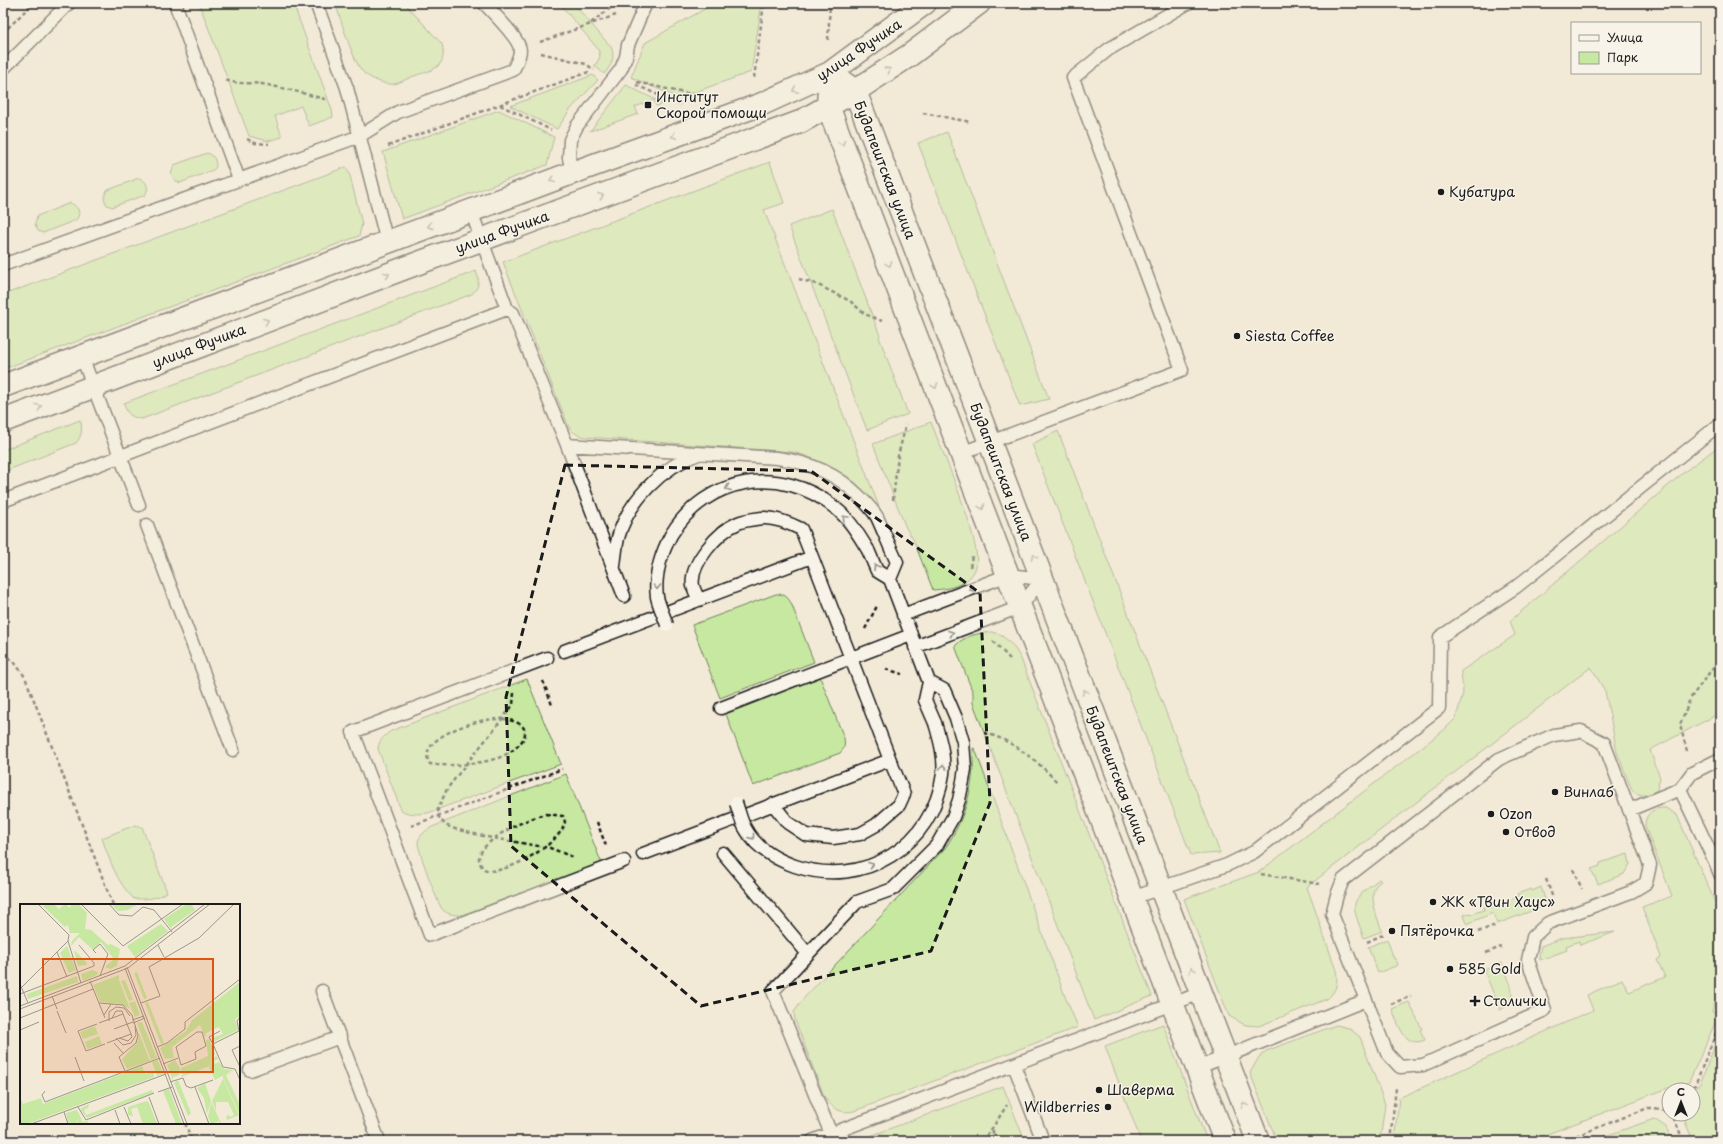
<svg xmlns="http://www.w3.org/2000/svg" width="1723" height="1144" viewBox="0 0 1723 1144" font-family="'Playpen Sans',sans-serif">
<rect width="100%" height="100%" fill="#f2e9d7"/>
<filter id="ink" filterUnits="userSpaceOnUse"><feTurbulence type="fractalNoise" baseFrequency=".025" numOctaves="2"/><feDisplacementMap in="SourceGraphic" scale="8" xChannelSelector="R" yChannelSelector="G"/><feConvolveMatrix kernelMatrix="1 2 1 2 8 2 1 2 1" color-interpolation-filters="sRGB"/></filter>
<g filter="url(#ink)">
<!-- green -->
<path fill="#c6e8a1" stroke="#71825e" d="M 199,3 L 293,3 L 332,110 L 333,117 L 309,126 L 301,106 L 275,116 L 282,137 L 268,141 L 249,136 Z
M 335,3 L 404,3 L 442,44 C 448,68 432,70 414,76 C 408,78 400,83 394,84 C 384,85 372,79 365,74 C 353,64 341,19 335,3 Z
M 559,3 L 573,3 L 611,47 C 616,57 611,66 604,74 L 594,65 L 597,63 L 600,56 L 598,49 Z
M 715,3 L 762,3 L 751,72 L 678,98 L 631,77 L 645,43 Z
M 593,75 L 598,80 L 570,110 L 557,129 L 510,106 Z
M 626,85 L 664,104 L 656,106 L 654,100 L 635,107 L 638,114 L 590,131 Z
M 499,110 L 554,137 L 547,165 L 402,219 L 383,152 Z
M 947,132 L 1049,399 L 1020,406 L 918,143 Z
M 207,153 C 214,155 216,160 216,167 L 213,170 L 180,183 L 175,180 L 171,174 L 174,165 Z
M 770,162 L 784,203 L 764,210 L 880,509 C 857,480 829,462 793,452 L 586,437 C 577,435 572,433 568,425 L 503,262 Z
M 346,167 L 349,172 L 362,224 L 359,236 L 3,369 L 3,295 Z
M 139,178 C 147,181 150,188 145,195 L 112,207 L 107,205 L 104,199 L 106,191 Z
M 70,203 C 78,206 82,213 76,220 L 43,233 L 38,231 L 35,224 L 37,216 Z
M 832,209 L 880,336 L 879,337 L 908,414 L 867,430 L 789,226 Z
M 476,271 C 480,281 479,287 472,294 L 142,419 C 132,418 126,414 124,403 Z
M 80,420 C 83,428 82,436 76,443 L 3,472 L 3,450 Z
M 931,422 C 941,449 983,543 976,567 C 970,585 950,589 933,590 L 913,539 L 906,528 L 873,444 Z
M 1058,431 L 1220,853 L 1191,855 L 1032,444 Z
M 1720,445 L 1720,713 L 1650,750 L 1660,778 L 1657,790 L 1648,795 L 1642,795 L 1635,793 L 1631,788 L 1617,752 L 1605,691 L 1591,667 L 1307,887 L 1336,970 C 1338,982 1337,991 1327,999 L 1259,1026 L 1245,1025 L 1229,1016 L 1184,899 L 1259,872 L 1444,730 L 1456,718 L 1463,693 L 1461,671 L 1515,635 L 1510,621 L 1683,473 Z
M 776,594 C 784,594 787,596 791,603 L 814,662 L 720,698 L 692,625 Z
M 992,632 C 1006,635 1015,647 1021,659 L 1152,996 L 1094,1020 L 973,703 L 973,693 L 955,646 C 965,635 979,633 992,632 Z
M 820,677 L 844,738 C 845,744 845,748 840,753 L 753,786 L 726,714 Z
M 527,679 L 561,764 L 428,813 C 419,814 409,815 401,810 L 378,749 C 379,740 384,736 391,731 Z
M 973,748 L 975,749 L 1066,999 L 1078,1027 L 854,1111 C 840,1114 831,1108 824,1096 L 795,1020 L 794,1012 L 804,998 L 946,847 C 966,816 975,785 973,748 Z
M 566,774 L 602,864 L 462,915 C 456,915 447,915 442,909 C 438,904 417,848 418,842 C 419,835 427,830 432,827 Z
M 1662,808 L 1666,808 L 1677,815 L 1720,914 L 1720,1004 L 1714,1002 L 1712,1012 L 1719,1014 L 1689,1082 L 1674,1090 L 1672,1090 L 1671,1087 L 1529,1141 L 1394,1141 L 1399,1098 L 1593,1010 L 1587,995 L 1622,979 L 1629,992 L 1665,977 L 1657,960 L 1661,957 L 1642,907 L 1672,896 L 1645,826 C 1645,815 1651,809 1662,808 Z
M 135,825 L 142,827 L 167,892 C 157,899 146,899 134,899 C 117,883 109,859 102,838 Z
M 1628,854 L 1630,864 L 1624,874 L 1598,884 L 1591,869 L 1600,866 L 1600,863 Z
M 1379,879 L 1381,881 C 1372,887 1372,895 1374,905 L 1373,906 L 1382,931 L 1364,938 C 1351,902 1348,903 1379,879 Z
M 1541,887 L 1547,905 L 1497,924 L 1493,913 L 1467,924 L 1464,915 L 1471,913 L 1471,914 L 1484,910 L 1483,908 L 1490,905 L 1491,907 L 1518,897 L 1517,894 L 1531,889 L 1532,891 Z
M 1615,932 L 1580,945 L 1579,941 L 1566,946 L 1567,950 L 1540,960 L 1539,955 L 1541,946 L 1562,938 Z
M 1387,939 L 1394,959 L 1396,959 L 1398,965 L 1378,973 L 1368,947 Z
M 1502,963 C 1508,980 1522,1000 1500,1010 L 1484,970 Z
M 1409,1002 L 1422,1029 L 1420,1030 L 1425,1040 C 1404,1049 1398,1023 1392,1009 Z
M 1163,1024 L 1207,1141 L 1141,1141 L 1105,1046 Z
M 1336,1025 L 1349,1028 L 1360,1037 L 1385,1104 L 1380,1141 L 1277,1141 L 1250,1073 L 1259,1057 L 1266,1051 Z
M 1720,1032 L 1720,1141 L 1693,1141 L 1682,1114 L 1693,1114 L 1693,1090 L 1691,1090 L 1700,1084 Z
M 1003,1086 L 1025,1141 L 857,1141 Z
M 1654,1119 L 1666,1127 L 1672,1141 L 1655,1141 L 1651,1139 L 1644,1141 L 1591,1141 Z"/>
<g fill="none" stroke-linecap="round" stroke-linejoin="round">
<defs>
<path id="service" d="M 175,3 L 239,180
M 316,3 L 347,88 L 387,242
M 3,69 L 69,3
M 572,173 L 569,158 L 570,140 L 577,126 L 621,69 L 626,57 L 628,45 L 646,3
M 471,211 L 507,309 L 513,313 L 567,445 L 624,596
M 3,265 L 360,136 L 398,112 L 513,70 C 516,64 520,57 520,50 C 520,39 492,12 484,3
M 82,357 L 139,505
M 567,445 L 777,458 C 809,462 836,473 859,496 C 865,502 873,510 877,517 C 884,532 890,548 897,562 L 890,579
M 961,453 L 1182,370 L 1073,78 L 1109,49 L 1188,3
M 3,501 L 507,309
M 147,525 L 233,750
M 868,550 L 877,571 L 890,579 L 929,682 L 925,700 L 935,723
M 614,566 C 615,557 616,547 618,538 C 628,501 662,467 698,454
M 699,600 C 697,596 694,590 693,586 C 689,564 719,531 738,523 C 744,520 755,519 762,518 C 775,517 789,523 801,529 L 812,557
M 903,615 L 1008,575 L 1042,579
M 915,647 L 1020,607 L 1042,579
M 564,651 L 812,557 L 890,760 L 643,854
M 547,658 L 353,732 L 430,935 L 624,861
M 721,708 L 911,635
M 1581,731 L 1604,743 L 1650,865 L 1646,883 L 1631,892 L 1548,923 L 1533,937 L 1528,960 L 1545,1010 L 1423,1065 L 1400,1067 L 1387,1053 L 1332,914 L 1337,895 L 1343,880 L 1499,759 L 1554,735 Z
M 773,804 L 788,823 L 806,835 L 833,838 L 860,834 L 876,825 L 899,805 L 904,794 L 890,760
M 1629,810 L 1680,789
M 723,853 L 808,954
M 1720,861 L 1716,864 L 1720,874
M 1716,864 L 1680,789 L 1692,773 L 1720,759
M 1132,898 L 1227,865 L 1254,852 L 1439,708 L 1440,637 L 1516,587 L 1720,424
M 322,991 L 379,1141
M 1014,1065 L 1043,1141
M 1197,1068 L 1366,1000
M 250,1070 L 340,1037
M 831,1134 L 773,991 L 857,902 L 893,889 L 937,845 L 953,817 L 959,800 L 963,781 L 965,769 L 963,742 L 956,718 L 944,690 L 929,682
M 812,1141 L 1201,993"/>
<path id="minor" d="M 830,73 L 855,91 L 1258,1141
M 830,73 L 828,106 L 1225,1141
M 3,386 L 572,173 L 762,104 L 830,73 L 925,3
M 3,421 L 405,268 L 800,122 L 855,91 L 910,55 L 979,3"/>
</defs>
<!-- service casing -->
<use href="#service" stroke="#1c1c1c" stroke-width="15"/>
<!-- minor casing -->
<use href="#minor" stroke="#1c1c1c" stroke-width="25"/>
<!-- path -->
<path stroke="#1c1c1c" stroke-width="2.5" stroke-dasharray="4 3" stroke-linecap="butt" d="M 868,3 L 874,8
M 1247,3 L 1251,7 L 1262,3
M 668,5 L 708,5 L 724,3
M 591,23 L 617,3
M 3,33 L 33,3
M 828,40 L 830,3
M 540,42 L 616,15
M 541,53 L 586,64 L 594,70
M 754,78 L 764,3
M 226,80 C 237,85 250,82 262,84 C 285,88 306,94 328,100
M 637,82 L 684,93 L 705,95
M 636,85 L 681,105
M 500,105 L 551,130
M 923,113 L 971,122
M 247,139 L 255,143 L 269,144
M 388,146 L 591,71
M 799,279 L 816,284 L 850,301 L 865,314 L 882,321
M 3,290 L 8,288
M 893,500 L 898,456 L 906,424
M 970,567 L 972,556
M 865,629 L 877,606
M 993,641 L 1010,659
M 3,653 L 15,663 L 25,677 L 113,905
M 886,669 L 902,674
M 543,681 L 552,705
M 514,693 L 513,705 L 492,732 L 463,768 L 447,789 L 438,809 L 438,816 L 445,825 L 455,829 L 487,837 L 550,848 L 573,857
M 503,719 C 542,724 522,749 498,758 C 480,764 449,767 430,764 C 417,744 455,728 470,724 C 481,720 492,719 503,719 Z
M 984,733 C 1010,738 1040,763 1058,783
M 1687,751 L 1680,725 L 1690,699 L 1720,658
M 546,814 L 563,816 L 565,822 C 563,842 505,876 486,870 C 482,868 480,864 479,860 C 478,840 530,817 546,814 Z
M 597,822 L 606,846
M 411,826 L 562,769
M 1573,869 L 1582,889
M 1261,874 L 1319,884
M 1546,879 L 1553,898
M 1478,932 L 1493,926 L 1494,930
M 1367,942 L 1386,933
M 1486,953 L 1501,947
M 1391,1004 L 1411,996
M 1686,1090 L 1695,1085 L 1720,1023
M 1666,1111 L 1669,1107
M 185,1123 L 192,1141
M 982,1141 L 993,1127 L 1007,1105
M 993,1141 L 993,1128
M 1390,1141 L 1396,1088
M 1563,1141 L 1648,1108 C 1672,1107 1676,1122 1683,1141"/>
<!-- service -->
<use href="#service" stroke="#f7f3e8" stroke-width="12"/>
<!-- minor -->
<use href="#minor" stroke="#f7f3e8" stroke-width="22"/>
<defs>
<path id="service-bridge" d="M 667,625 C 664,616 659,606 657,597 C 654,575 661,554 671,535 C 706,476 781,464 834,507 C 849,518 858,534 868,550
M 736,803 C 739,811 741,821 745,828 C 755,847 775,859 795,866 C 864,889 933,846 943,774 C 945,757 940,740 935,723"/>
</defs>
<!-- service-bridge casing -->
<use href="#service-bridge" stroke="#1c1c1c" stroke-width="15" stroke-linecap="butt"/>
<!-- service-bridge -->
<use href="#service-bridge" stroke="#f7f3e8" stroke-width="12"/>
</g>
<!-- one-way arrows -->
<defs><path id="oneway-chevron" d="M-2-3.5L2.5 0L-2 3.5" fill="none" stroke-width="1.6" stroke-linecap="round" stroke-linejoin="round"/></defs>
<g stroke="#94928c">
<use href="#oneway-chevron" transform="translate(888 70) rotate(-33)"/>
<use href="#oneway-chevron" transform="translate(795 90) rotate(155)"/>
<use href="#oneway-chevron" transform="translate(674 136) rotate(160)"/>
<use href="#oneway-chevron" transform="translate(842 143) rotate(69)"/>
<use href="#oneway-chevron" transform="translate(552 180) rotate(159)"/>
<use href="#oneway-chevron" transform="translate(601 196) rotate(-20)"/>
<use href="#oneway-chevron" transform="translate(430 226) rotate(160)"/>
<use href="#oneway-chevron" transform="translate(889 264) rotate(69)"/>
<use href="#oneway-chevron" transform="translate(387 275) rotate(-21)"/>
<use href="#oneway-chevron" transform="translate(266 321) rotate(-21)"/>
<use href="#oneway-chevron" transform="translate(935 386) rotate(69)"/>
<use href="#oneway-chevron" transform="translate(39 407) rotate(-21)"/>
<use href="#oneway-chevron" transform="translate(728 488) rotate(159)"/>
<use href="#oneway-chevron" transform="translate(982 507) rotate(69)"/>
<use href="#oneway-chevron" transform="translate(845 518) rotate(-133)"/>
<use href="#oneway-chevron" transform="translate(1034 557) rotate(-111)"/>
<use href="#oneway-chevron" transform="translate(876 567) rotate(-121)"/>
<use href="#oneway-chevron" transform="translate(657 587) rotate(89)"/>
<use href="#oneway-chevron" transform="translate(972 589) rotate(159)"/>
<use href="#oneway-chevron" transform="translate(951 633) rotate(-20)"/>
<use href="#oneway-chevron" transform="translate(1085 692) rotate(-111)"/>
<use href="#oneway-chevron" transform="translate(943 767) rotate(-89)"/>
<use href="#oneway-chevron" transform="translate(752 837) rotate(51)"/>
<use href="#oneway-chevron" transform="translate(871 865) rotate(-21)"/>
<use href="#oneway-chevron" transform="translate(1192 970) rotate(-111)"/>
<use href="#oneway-chevron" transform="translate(1244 1105) rotate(-111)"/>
</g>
</g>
<!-- marked area -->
<path d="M0 0H1723V1144H0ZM 565,465 L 811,471 L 980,593 L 990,803 L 931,951 L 701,1006 L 511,846 L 506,697 Z" fill="#f2e9d7" fill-opacity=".55" fill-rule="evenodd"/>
<path fill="none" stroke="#1c1c1c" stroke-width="3" stroke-dasharray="8 5" stroke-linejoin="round" d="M 565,465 L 811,471 L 980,593 L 990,803 L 931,951 L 701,1006 L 511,846 L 506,697 Z"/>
<!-- markers -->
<g fill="#1c1c1c" stroke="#f7f3e8" stroke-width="1.5">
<rect x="644" y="101" width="8" height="8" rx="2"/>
<circle cx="1441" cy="192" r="4"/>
<circle cx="1237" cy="336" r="4"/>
<circle cx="1555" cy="792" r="4"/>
<circle cx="1491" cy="814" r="4"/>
<circle cx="1506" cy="832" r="4"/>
<circle cx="1433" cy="902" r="4"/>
<circle cx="1392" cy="931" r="4"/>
<circle cx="1450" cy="969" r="4"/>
<path d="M1473 995h4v4h4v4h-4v4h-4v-4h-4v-4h4z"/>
<circle cx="1099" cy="1090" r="4"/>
<circle cx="1108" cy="1107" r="4"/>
</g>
<g text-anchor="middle" stroke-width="3" stroke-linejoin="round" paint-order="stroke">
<!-- street labels -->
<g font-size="14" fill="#1c1c1c" stroke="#f7f3e8">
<text transform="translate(859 50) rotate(-34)" y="5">улица Фучика</text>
<text transform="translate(885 170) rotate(69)" y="5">Будапештская улица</text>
<text transform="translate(502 232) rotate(-20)" y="5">улица Фучика</text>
<text transform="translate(199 346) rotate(-21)" y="5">улица Фучика</text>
<text transform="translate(1001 472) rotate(69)" y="5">Будапештская улица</text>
<text transform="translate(1117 775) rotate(69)" y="5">Будапештская улица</text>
</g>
<!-- poi labels -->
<g font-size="14" fill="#1c1c1c" stroke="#f7f3e8" text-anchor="start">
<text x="656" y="102">Институт<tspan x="656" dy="16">Скорой помощи</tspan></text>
<text x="1449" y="197">Кубатура</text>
<text x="1245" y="341">Siesta Coffee</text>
<text x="1563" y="797">Винлаб</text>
<text x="1499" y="819">Ozon</text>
<text x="1514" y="837">Отвод</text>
<text x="1441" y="907">ЖК «Твин Хаус»</text>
<text x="1400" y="936">Пятёрочка</text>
<text x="1458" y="974">585 Gold</text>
<text x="1483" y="1006">Столички</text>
<text x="1107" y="1095">Шаверма</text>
<text x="1100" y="1112" text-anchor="end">Wildberries</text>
</g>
</g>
<!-- overview -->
<g transform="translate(20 904)">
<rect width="220" height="220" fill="#f2e9d7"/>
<path d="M 29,0 L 34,0 L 39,5 L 45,0 L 50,4 L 52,0 L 58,0 L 67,9 L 65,25 L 71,26 L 88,41 L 91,40 L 100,45 L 97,62 L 90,65 L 85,63 L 94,55 L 81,38 L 73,46 L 59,33 L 51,42 L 52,37 L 60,29 L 50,29 L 48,21 L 45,23 L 23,2 ZM 91,0 L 118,0 L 108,6 L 98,7 ZM 167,0 L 171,0 L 175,6 L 150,24 L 144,15 ZM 141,20 L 148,27 L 115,53 L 107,42 ZM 47,42 L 56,66 L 49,69 L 40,49 ZM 54,46 L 67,59 L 66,61 L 58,62 ZM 72,66 L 78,68 L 77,71 L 63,77 L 61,70 ZM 117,68 L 127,94 L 124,95 L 114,69 ZM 99,71 L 99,76 L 110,105 L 101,100 L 80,98 L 73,81 ZM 57,72 L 58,78 L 8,95 L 7,90 ZM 105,76 L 113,96 L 109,97 L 101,77 ZM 220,78 L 220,112 L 215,115 L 218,126 L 193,138 L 192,134 L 203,130 L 199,123 L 186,129 L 185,134 L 180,121 L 152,143 L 154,154 L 145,155 L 140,144 L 166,127 L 172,116 ZM 115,97 L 120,111 L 115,113 L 109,99 ZM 128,98 L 144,139 L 141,140 L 125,99 ZM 122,118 L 137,154 L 131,156 L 117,119 ZM 75,122 L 78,130 L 63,135 L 60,128 ZM 119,129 L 130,157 L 107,165 L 102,155 L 117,139 ZM 79,132 L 82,140 L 67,145 L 65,138 ZM 189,135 L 195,149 L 190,162 L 161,173 L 163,170 L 161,170 L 161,164 L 188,152 L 186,136 ZM 196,151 L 198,155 L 194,157 L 195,160 L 199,158 L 204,165 L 213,166 L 195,176 L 189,164 ZM 138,156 L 143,170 L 137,172 L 132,158 ZM 155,156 L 160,164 L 159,171 L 153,173 L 153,176 L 147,161 ZM 122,162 L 125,170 L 134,168 L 134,173 L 7,220 L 0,220 L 0,193 L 3,200 L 21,194 L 23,200 ZM 214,167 L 206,171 L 220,201 L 220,211 L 203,174 L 203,171 ZM 203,175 L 219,211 L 207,216 L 206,213 L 209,210 L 210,213 L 214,211 L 208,198 L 196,198 L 196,207 L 192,197 ZM 158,176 L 171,209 L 168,212 L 154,179 ZM 185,179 L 191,197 L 187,210 L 184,194 L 177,184 ZM 149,185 L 162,220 L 156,220 L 143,187 ZM 132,186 L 133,189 L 67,214 L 60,205 L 69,200 L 68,204 L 64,206 L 66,211 ZM 127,197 L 129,199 L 137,220 L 123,220 L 117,203 L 111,205 L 113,212 L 108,211 L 108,203 ZM 191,198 L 201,219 L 200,220 L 199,217 L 191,220 L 188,213 ZM 56,206 L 58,208 L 61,214 L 62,218 L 67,217 L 68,220 L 56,220 L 60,213 L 55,220 L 48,218 L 46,209 Z" fill="#c6e8a1"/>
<path fill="none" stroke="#9c978c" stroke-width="1" d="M 18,0 L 49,31 L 48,37 L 61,79M 61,0 L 103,42 L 163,0M 89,0 L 99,11 L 112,12 L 123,3 L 134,6 L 152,28M 138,41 L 144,53M 37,48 L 47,73M 76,49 L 73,46 L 80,40 L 88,50 L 80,72M 107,63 L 167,220M 105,64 L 164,220M 70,77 L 85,114M 0,80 L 8,99M 2,83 L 48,37M 0,90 L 74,62 L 74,59 L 59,41M 32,92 L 37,105M 79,99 L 103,101 L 112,111 L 118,131 L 116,139 L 99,153 L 105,167M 121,99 L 140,92 L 129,63 L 179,34 L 214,0M 0,102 L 105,62 L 185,0M 0,105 L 108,64 L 190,0M 37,107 L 46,129M 84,111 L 91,100M 220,113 L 217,117 L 219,127 L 193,140 L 203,163 L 215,165 L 220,176M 0,114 L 73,85M 92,114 L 96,107 L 102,107 L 103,110M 112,116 L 124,112M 89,117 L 89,108 L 96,103 L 104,104 L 110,112M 79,119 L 103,110 L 111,130 L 87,139M 113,119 L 125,114M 77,120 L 58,127 L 66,147 L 85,140M 94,125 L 113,118M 0,126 L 19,118M 177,128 L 182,128 L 186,142 L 175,148 L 176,155 L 161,161 L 156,143 ZM 96,134 L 103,141 L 111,139 L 116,131 L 115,122M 99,134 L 108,137 L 112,133 L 111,130M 94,139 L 103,149M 193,140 L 189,133 L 200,127M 220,142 L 212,146 L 220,163M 137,143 L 147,139 L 165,125 L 165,118 L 220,75M 55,153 L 64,177M 143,160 L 158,154M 150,178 L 163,174 L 166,182 L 171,184 L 193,176M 175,183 L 189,220M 25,187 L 22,191 L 25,198 L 140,154M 138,188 L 152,183M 129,193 L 139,220M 58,203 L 66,216 L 134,189M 104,203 L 111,220M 95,206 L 100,220M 44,208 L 48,220M 11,220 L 146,170"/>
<path fill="#de560d" fill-opacity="0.15" stroke="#de560d" stroke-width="2" d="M 23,55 L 193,55 L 193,168 L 23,168 Z"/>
<rect width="220" height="220" fill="none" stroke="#1c1c1c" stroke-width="2"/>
</g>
<!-- margin -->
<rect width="1723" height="1144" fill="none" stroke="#f7f3e8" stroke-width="16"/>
<rect x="8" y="8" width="1707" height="1128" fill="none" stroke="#1c1c1c" stroke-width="1.5" filter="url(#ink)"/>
<!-- legend -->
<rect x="1571" y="22" width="130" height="52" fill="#f7f3e8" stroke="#9f9d96"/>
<rect x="1579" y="35" width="20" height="6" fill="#f7f3e8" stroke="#9f9d96"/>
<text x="1607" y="42" font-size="12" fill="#1c1c1c">Улица</text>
<rect x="1579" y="52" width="20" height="12" fill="#c6e8a1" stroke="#9f9d96"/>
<text x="1607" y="62" font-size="12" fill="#1c1c1c">Парк</text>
<!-- north arrow -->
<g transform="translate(1681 1102)"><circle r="19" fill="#f7f3e8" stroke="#9f9d96"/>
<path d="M0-3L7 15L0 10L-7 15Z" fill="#1c1c1c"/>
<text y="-6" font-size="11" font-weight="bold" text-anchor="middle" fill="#1c1c1c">С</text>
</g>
</svg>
